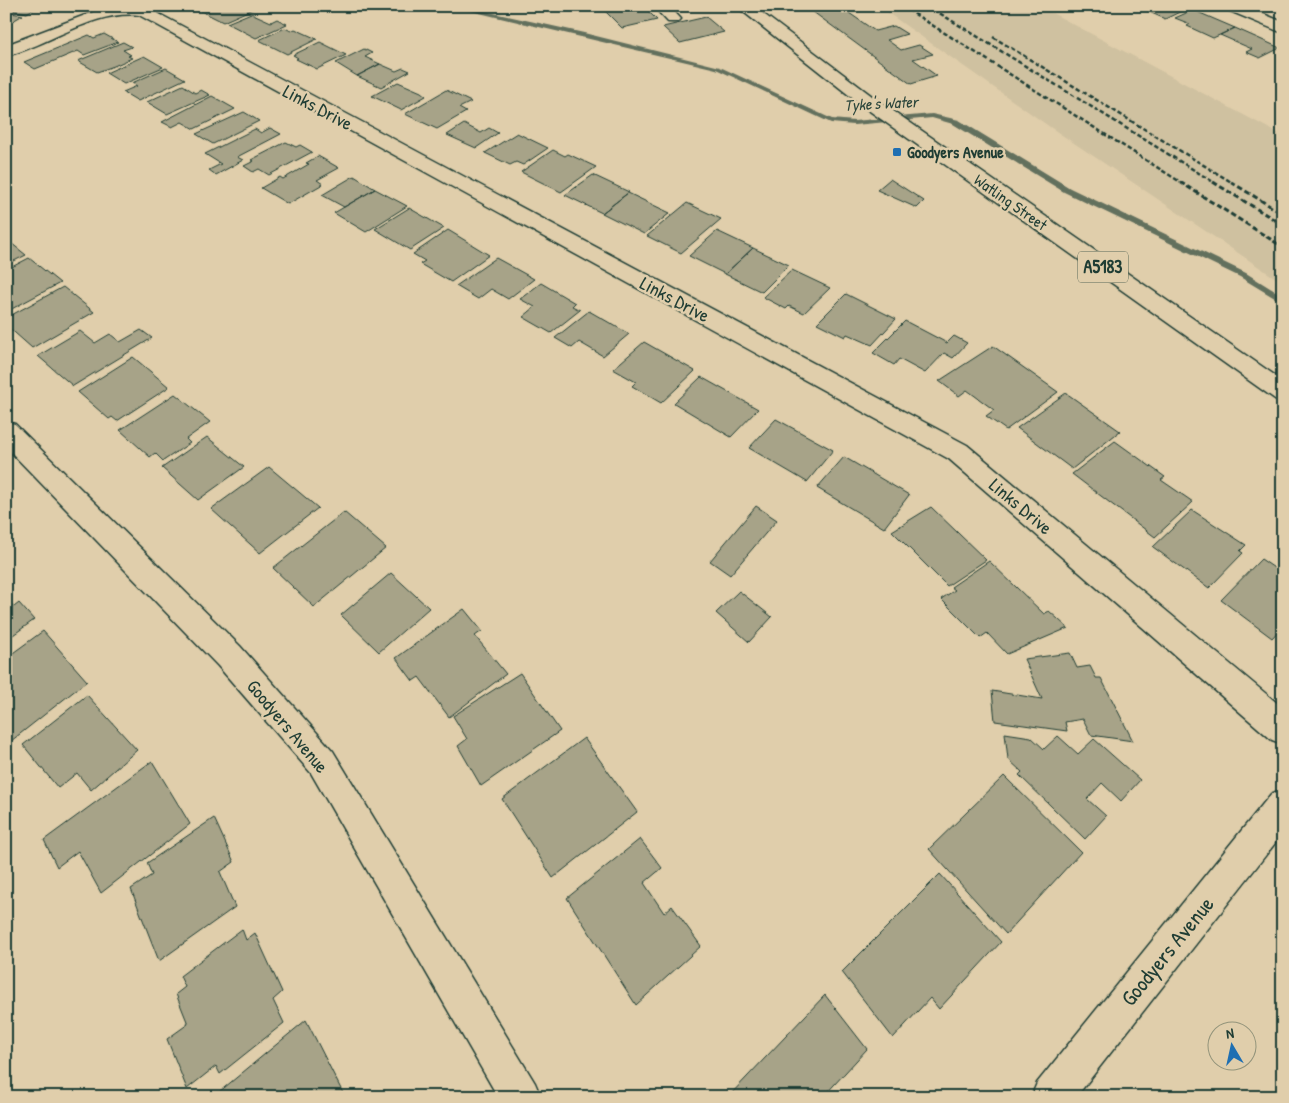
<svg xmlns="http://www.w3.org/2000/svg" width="1289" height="1103" viewBox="0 0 1289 1103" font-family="'Patrick Hand',sans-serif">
<rect width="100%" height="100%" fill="#e0ceab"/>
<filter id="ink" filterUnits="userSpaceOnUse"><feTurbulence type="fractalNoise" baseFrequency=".02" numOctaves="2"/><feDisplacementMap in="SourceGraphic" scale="10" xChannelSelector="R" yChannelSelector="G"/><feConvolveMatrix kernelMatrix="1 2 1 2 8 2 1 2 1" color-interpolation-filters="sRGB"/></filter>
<g filter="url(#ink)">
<!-- built -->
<path fill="#cfc1a0" d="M 878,6 L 1039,6 L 1283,136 L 1283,283 L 1050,127 Z"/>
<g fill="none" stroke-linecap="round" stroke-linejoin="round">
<!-- stream -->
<path fill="#626f5d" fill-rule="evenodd" d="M 450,6 L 462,6 L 584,33 L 720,67 L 832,119 L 854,121 L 932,114 L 959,120 L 1070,188 L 1246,273 L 1283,296 L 1283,303 L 1240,277 L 1064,192 L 953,124 L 932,118 L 854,125 L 831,123 L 716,69 Z"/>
</g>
<!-- building -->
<path fill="#a7a388" stroke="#1f3d34" d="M 12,6 L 44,6 L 36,7 L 27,13 L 7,9 Z
M 203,6 L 255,6 L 257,7 L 223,22 L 197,9 Z
M 609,6 L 643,6 L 657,20 L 622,28 L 602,8 Z
M 805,6 L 839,6 L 875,31 L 894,26 L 907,34 L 887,40 L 901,50 L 919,45 L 933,54 L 913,59 L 937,76 L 911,84 Z
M 1136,6 L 1184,6 L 1188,8 L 1165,19 Z
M 1193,10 L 1235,28 L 1213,38 L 1187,26 L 1190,24 L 1175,18 Z
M 6,12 L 23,15 L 6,25 Z
M 251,13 L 271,22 L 277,19 L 287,24 L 256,38 L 227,23 Z
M 706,17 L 724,32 L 680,43 L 663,27 Z
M 285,28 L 291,31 L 295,29 L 317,39 L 287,54 L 259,40 Z
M 1235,28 L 1280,48 L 1260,58 L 1246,52 L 1252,49 L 1220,35 Z
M 104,34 L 118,42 L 84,55 L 78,51 L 35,69 L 24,62 L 89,35 L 94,38 Z
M 123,42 L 132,47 L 123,50 L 131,55 L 128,56 L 132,58 L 114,66 L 97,72 L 78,61 Z
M 320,42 L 346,55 L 317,69 L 296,59 L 298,58 L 293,55 Z
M 364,49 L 372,53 L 365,57 L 380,64 L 357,76 L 336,63 Z
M 144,56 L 163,67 L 124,84 L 106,73 Z
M 380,64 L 396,71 L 403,68 L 410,71 L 381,87 L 357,76 Z
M 166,68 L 185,79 L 138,101 L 123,92 L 137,86 L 132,83 Z
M 398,82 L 421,92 L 426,96 L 401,110 L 372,96 Z
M 183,85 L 195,93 L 201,90 L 210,95 L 167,114 L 147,102 Z
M 446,90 L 471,102 L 459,108 L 466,112 L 437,129 L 405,114 Z
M 212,96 L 235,109 L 194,129 L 182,122 L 172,127 L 162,122 Z
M 244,112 L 259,121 L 213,144 L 196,134 Z
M 464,124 L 481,133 L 489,128 L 498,133 L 476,148 L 447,135 Z
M 270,128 L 281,134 L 237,157 L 243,160 L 216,175 L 209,170 L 221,164 L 205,154 L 255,129 L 261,133 Z
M 517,133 L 548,148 L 523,165 L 516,162 L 510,165 L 485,153 Z
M 286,142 L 296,147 L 300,145 L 312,152 L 269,175 L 259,169 L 253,172 L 244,166 L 254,161 L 251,160 Z
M 553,150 L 565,156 L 568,154 L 596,167 L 561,192 L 521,172 Z
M 318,156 L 339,168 L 317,180 L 323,184 L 288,204 L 261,188 L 280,177 L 283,179 L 309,164 L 306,163 Z
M 593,175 L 629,192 L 602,213 L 565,195 Z
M 354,176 L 375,189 L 344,207 L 322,195 Z
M 890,179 L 924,201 L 917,208 L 877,190 Z
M 375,189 L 407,206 L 366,232 L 334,213 Z
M 628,193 L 670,213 L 644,234 L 602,213 Z
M 687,203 L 721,219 L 681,253 L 647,236 Z
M 409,208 L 444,228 L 410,250 L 375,229 Z
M 448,230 L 489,255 L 451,282 L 420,264 L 425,261 L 413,254 Z
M 717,231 L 753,248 L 725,274 L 689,256 Z
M 6,239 L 26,255 L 6,265 Z
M 753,248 L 789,265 L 762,292 L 725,274 Z
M 29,258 L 60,283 L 6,312 L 6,270 Z
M 496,258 L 534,279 L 508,299 L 491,289 L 478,299 L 456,286 Z
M 792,270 L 830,288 L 804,313 L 789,306 L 786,309 L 763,297 Z
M 541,283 L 575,303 L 572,306 L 580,310 L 551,333 L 523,317 L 535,307 L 520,299 Z
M 63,287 L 94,312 L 32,348 L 6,325 L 6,318 Z
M 846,294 L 896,319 L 872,345 L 847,334 L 845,337 L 817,323 Z
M 589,311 L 629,334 L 603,356 L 579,342 L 572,348 L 555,338 Z
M 905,321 L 947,343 L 954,336 L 967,343 L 953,358 L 944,353 L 925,373 L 899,359 L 894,365 L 873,353 Z
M 141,330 L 152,338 L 73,386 L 38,356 L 80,331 L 95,343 L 110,334 L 120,342 Z
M 644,342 L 695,371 L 661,403 L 632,386 L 636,382 L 613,369 Z
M 993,346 L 1058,392 L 1006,430 L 986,416 L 994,410 L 967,390 L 959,396 L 939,381 Z
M 133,357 L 169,387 L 117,421 L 112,417 L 109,419 L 78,392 Z
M 701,377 L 758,409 L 731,437 L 674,403 Z
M 1066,393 L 1120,431 L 1072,469 L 1017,428 Z
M 175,394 L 210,422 L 186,439 L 190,443 L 163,461 L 155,453 L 150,457 L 120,430 Z
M 776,419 L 833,450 L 807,482 L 749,448 Z
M 207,437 L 244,467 L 198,500 L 162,468 Z
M 1115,441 L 1165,477 L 1161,480 L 1193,502 L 1155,537 L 1072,474 Z
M 844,457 L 909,495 L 884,528 L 817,488 Z
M 269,467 L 318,508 L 260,553 L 211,509 Z
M 756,506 L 777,520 L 730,575 L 710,561 Z
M 931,507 L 986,560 L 947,586 L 892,531 Z
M 1192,510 L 1246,545 L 1240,551 L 1243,553 L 1209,588 L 1153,547 Z
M 344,512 L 386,548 L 314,607 L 273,568 Z
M 1261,559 L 1283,574 L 1283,626 L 1272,638 L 1221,600 Z
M 989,561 L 1044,614 L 1049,611 L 1068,628 L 1007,654 L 987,633 L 980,638 L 941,599 L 955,590 L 951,587 Z
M 391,573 L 429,608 L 379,652 L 341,615 Z
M 739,591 L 772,617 L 749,642 L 716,613 Z
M 6,598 L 14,607 L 19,603 L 34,620 L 6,640 Z
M 464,609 L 482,631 L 475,636 L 506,674 L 449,717 L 419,677 L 413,681 L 396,658 Z
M 43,631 L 87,681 L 6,745 L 6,658 Z
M 1070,653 L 1077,668 L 1090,666 L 1096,678 L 1101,678 L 1133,741 L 1091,735 L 1083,719 L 1065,722 L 1067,731 L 995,721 L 992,691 L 1042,699 L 1024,659 Z
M 520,673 L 560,731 L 481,786 L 458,746 L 467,739 L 453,716 Z
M 87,695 L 137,750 L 91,790 L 77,773 L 58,788 L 23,745 Z
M 1005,733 L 1031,737 L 1044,749 L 1058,736 L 1078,754 L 1094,739 L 1140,780 L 1121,801 L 1102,783 L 1087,799 L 1106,816 L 1085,839 L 1019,775 L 1022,772 L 1008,759 Z
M 584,738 L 637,812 L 553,878 L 502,799 Z
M 152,761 L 190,824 L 101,893 L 78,851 L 57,867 L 44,840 Z
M 1004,776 L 1081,852 L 1006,934 L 929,849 Z
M 214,818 L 234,862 L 220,872 L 235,907 L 159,961 L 131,889 L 152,875 L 147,863 Z
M 640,839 L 662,868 L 644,883 L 664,913 L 672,906 L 701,946 L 636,1005 L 567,898 Z
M 940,874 L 1001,942 L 939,1009 L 930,998 L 893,1038 L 842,972 Z
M 242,929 L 246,940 L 255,933 L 282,992 L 273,1000 L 284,1023 L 220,1074 L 216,1066 L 187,1089 L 167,1039 L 188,1024 L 176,994 L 185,987 L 180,976 Z
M 825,995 L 867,1049 L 823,1097 L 728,1097 Z
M 306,1020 L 345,1097 L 213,1097 Z"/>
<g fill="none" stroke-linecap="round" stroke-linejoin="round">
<defs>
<path id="minor" d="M 116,6 L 148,8 L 967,445 L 1283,708 L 1283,744 L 1272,740 L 949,459 L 139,15 C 93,10 50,45 6,56 L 6,45 L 96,11 Z
M 653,6 L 669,6 L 681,19 L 678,22 L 668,22 Z
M 1223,6 L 1244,6 L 1283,22 L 1283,33 L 1225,9 Z
M 6,422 L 15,424 L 240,646 L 333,751 L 535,1083 L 541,1097 L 498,1097 L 311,773 L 218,666 L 6,447 Z
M 1283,789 L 1283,833 L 1076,1097 L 1031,1097 L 1037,1083 L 1271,794 Z"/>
<path id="primary" d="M 736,6 L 753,6 L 876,99 L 1283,381 L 1283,402 L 1275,399 L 864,107 Z"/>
</defs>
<!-- minor casing -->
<use href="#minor" stroke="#1f3d34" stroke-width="3"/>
<!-- primary casing -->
<use href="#primary" stroke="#1f3d34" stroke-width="3"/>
<!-- minor -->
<use href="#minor" fill="#e0ceab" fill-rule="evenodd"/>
<!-- primary -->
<use href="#primary" fill="#e0ceab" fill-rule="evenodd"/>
<!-- rail-far1 -->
<path stroke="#1f3d34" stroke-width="2.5" stroke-dasharray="4.5 2.5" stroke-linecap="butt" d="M 902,6 L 1182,183
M 928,6 L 1215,183
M 993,37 L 1233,183"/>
<!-- rail -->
<path stroke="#1f3d34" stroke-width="3" stroke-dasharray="5.5 3" stroke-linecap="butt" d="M 1180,182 L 1283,247
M 1213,182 L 1283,225
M 1231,182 L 1283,214"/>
</g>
</g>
<!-- markers -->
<rect fill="#1f6fb2" stroke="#e0ceab" stroke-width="2" x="892" y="147" width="10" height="10" rx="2.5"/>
<g text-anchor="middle" stroke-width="5" stroke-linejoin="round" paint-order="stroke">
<!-- far-water labels -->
<g font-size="16" font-style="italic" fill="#2a453b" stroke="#e0ceab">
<text transform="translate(881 103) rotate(-3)" y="6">Tyke's Water</text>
</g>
<!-- far-poi labels -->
<g font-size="16" font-weight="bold" fill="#1f3d34" stroke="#e0ceab" text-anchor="start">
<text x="907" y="158">Goodyers Avenue</text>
</g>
<!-- far-street labels -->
<g font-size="16" fill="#1f3d34" stroke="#e0ceab">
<text transform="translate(1011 202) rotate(35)" y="6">Watling Street</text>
</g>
<!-- shield labels -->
<rect fill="#e0ceab" stroke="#596858" stroke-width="1" x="1078" y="251.5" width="50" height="31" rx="4"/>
<g font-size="18" font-weight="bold" fill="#1f3d34">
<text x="1103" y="273">A5183</text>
</g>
<!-- street labels -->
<g font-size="19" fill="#1f3d34" stroke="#e0ceab">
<text transform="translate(318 107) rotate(28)" y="7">Links Drive</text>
<text transform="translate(675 299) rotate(28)" y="7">Links Drive</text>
<text transform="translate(1021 506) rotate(40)" y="7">Links Drive</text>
<text transform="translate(288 726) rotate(50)" y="7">Goodyers Avenue</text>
</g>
<!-- near-street labels -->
<g font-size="22" fill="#1f3d34" stroke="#e0ceab">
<text transform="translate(1167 951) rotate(-51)" y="8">Goodyers Avenue</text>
</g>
</g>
<!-- margin -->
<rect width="1289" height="1103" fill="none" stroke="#e0ceab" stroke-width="25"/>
<rect x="12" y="12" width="1264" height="1078" fill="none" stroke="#1f3d34" stroke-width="2" filter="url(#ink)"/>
<!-- north arrow -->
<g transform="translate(1232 1046) rotate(351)"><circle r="24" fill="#e0ceab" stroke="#93947b"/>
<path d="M0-4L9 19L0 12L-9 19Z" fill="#1f6fb2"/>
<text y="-8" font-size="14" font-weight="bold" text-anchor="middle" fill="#1f3d34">N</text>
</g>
</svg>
